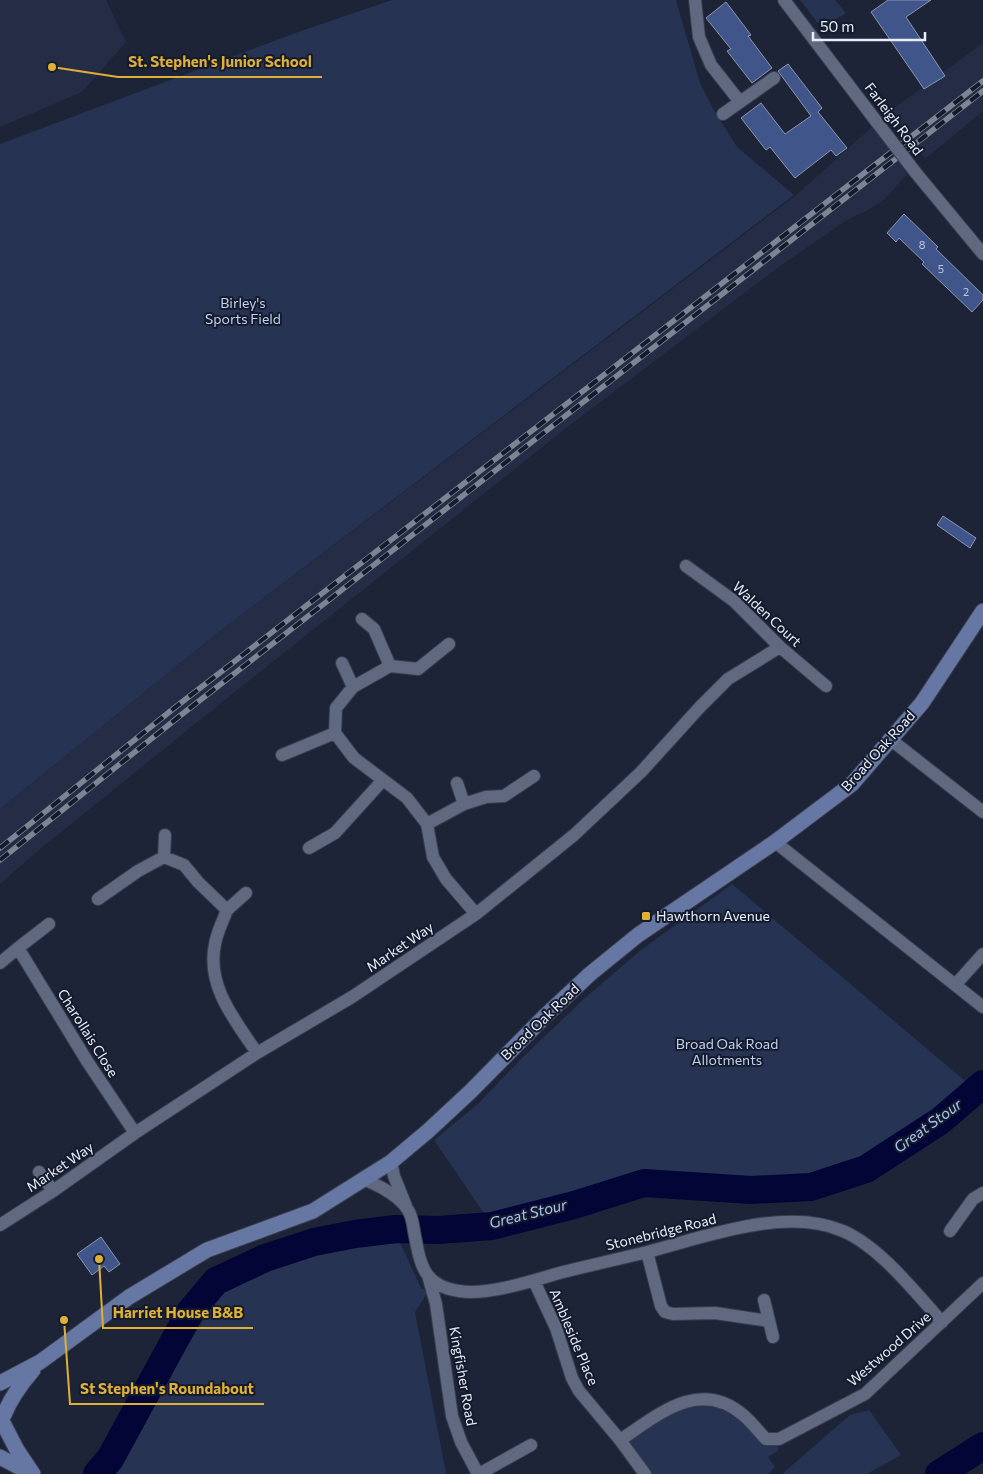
<svg xmlns="http://www.w3.org/2000/svg" width="983" height="1474" viewBox="0 0 983 1474" font-family="Commissioner,sans-serif">
<rect width="100%" height="100%" fill="#1d2437"/>
<!-- built -->
<path fill="#242d45" d="M 0,0 L 106,0 L 126,42 L 82,92 L 0,127 Z
M 983,43 L 983,111 L 925,159 L 889,112 Z
M 872,127 L 909,172 L 885,199 L 868,210 L 847,220 L 780,266 L 570,425 L 226,699 L 39,850 L 0,884 L 0,809 L 215,635 L 795,196 Z"/>
<!-- green -->
<path fill="#263353" d="M 392,0 L 676,0 L 700,83 L 712,107 L 737,147 L 794,195 L 215,635 L 0,809 L 0,144 L 298,32 Z
M 800,0 L 835,0 L 846,13 L 822,28 Z
M 732,884 L 971,1086 L 934,1119 L 908,1138 L 864,1163 L 810,1183 L 750,1186 L 643,1180 L 618,1186 L 573,1201 L 490,1222 L 434,1140 L 478,1104 L 523,1057 L 585,998 L 641,950 Z
M 397,1236 L 421,1288 L 428,1292 L 415,1312 L 446,1473 L 444,1474 L 112,1474 L 131,1438 L 216,1299 L 238,1277 L 291,1257 Z
M 711,1399 L 756,1430 L 779,1439 L 778,1451 L 768,1457 L 775,1467 L 768,1474 L 645,1474 L 620,1440 L 665,1410 Z
M 869,1410 L 901,1455 L 867,1474 L 782,1474 L 850,1415 Z"/>
<g fill="none" stroke-linecap="round" stroke-linejoin="round">
<!-- river -->
<path stroke="#020535" stroke-width="28" d="M 97,1474 L 110,1459 L 190,1312 L 216,1281 L 265,1258 L 314,1242 L 355,1234 L 396,1229 L 438,1230 L 492,1226 L 574,1205 L 644,1183 L 751,1190 L 811,1187 L 866,1169 L 940,1121 L 983,1084
M 939,1474 L 983,1446"/>
</g>
<!-- building -->
<path fill="#40558a" stroke="#8b95ad" d="M 888,0 L 931,0 L 906,17 L 945,76 L 924,89 L 871,12 Z
M 726,2 L 751,35 L 748,36 L 772,68 L 752,83 L 727,51 L 731,49 L 706,18 Z
M 788,64 L 822,108 L 818,112 L 847,148 L 836,156 L 831,150 L 795,178 L 770,147 L 766,150 L 741,118 L 761,103 L 785,134 L 811,116 L 778,71 Z
M 904,214 L 938,247 L 936,249 L 983,295 L 983,300 L 972,312 L 922,264 L 924,262 L 899,238 L 896,242 L 887,233 Z
M 943,516 L 976,538 L 970,548 L 937,525 Z
M 101,1237 L 120,1264 L 109,1272 L 104,1266 L 92,1275 L 77,1254 Z"/>
<g fill="none" stroke-linecap="round" stroke-linejoin="round">
<defs>
<path id="street" d="M 695,0 L 699,37 L 711,65 L 740,102
M 784,0 L 876,121
M 723,114 L 774,78
M 916,173 L 983,254
M 686,566 L 734,601 L 780,647 L 826,686
M 362,619 L 374,629 L 390,666
M 449,644 L 418,669 L 390,666 L 353,687 L 336,708 L 335,733 L 354,758 L 407,798 L 427,824 L 433,857 L 446,879 L 476,914
M 342,663 L 353,687
M 890,739 L 983,812
M 282,755 L 335,733
M 457,783 L 464,804
M 427,824 L 464,804 L 486,797 L 504,796 L 534,776
M 775,842 L 983,1007
M 309,848 L 335,833 L 383,780
M 164,857 L 165,835
M 98,899 L 138,871 L 164,857 L 184,865 L 198,882 L 227,910 C 223,921 217,932 215,944 C 206,986 235,1020 257,1053
M 227,910 L 246,893
M 18,948 L 49,924
M 0,963 L 18,948 L 87,1061 L 135,1133
M 956,984 L 983,954
M 391,1162 L 394,1176 L 406,1206
M 39,1172 L 53,1191
M 365,1180 C 380,1186 399,1196 408,1210 C 412,1216 413,1224 414,1231 C 420,1262 422,1286 459,1291 C 489,1296 534,1280 563,1272 C 591,1265 619,1259 647,1252 C 705,1237 785,1206 843,1231 C 880,1247 915,1292 942,1322
M 0,1225 L 53,1191 L 135,1133 L 257,1053 L 352,997 L 476,914 L 574,835 L 641,772 L 700,707 L 728,679 L 780,647
M 950,1231 L 973,1199 L 983,1193
M 647,1252 L 661,1306 L 665,1312 L 673,1314 L 715,1313 L 769,1321
M 429,1279 L 436,1304 L 452,1416 L 461,1442 L 478,1474
M 534,1281 L 556,1328 L 572,1378 L 579,1391 L 620,1440 L 645,1474
M 764,1300 L 773,1337
M 779,1439 L 865,1394 L 983,1283
M 620,1440 C 657,1416 698,1378 742,1414 C 751,1421 758,1431 766,1439 L 779,1439
M 479,1474 L 531,1445"/>
<path id="secondary" d="M 0,1383 L 40,1362 L 129,1297 L 207,1250 L 313,1211 L 391,1162 L 428,1131 L 471,1091 L 545,1016 L 590,974 L 638,935 L 775,842 L 852,784 L 922,703 L 983,611
M 4,1415 C 11,1397 21,1384 33,1370
M 3,1423 L 17,1450 L 33,1474
M 0,1457 L 30,1473"/>
</defs>
<!-- street casing -->
<use href="#street" stroke="#383e4f" stroke-width="14"/>
<!-- secondary casing -->
<use href="#secondary" stroke="#383e4f" stroke-width="17"/>
<!-- street -->
<use href="#street" stroke="#60697f" stroke-width="12"/>
<!-- secondary -->
<use href="#secondary" stroke="#6677a3" stroke-width="15"/>
<defs>
<path id="rail" d="M 0,848 L 173,709 L 983,81
M 0,860 L 181,715 L 983,91"/>
</defs>
<!-- rail casing -->
<use href="#rail" stroke="#7d8494" stroke-width="5.5"/>
<!-- rail -->
<use href="#rail" stroke="#141b2d" stroke-width="4" stroke-dasharray="11" stroke-linecap="butt"/>
<defs>
<path id="street-bridge" d="M 876,121 L 916,173"/>
</defs>
<!-- street-bridge casing -->
<use href="#street-bridge" stroke="#383e4f" stroke-width="14" stroke-linecap="butt"/>
<!-- street-bridge -->
<use href="#street-bridge" stroke="#60697f" stroke-width="12"/>
</g>
<!-- markers -->
<rect fill="#dfb034" stroke="#141b2d" stroke-width="2" x="641" y="911" width="10" height="10" rx="2.5"/>
<g text-anchor="middle" stroke-width="4" stroke-linejoin="round" paint-order="stroke">
<!-- number labels -->
<g font-size="11" fill="#bec8df">
<text x="922" y="249">8</text>
<text x="941" y="273">5</text>
<text x="966" y="296">2</text>
</g>
<!-- street labels -->
<g font-size="14" fill="#e8eefb" stroke="#141b2d">
<text transform="translate(894 119) rotate(53)" y="5">Farleigh Road</text>
<text transform="translate(767 614) rotate(43)" y="5">Walden Court</text>
<text transform="translate(878 751) rotate(-48)" y="5">Broad Oak Road</text>
<text transform="translate(400 947) rotate(-34)" y="5">Market Way</text>
<text transform="translate(540 1022) rotate(-44)" y="5">Broad Oak Road</text>
<text transform="translate(88 1033) rotate(58)" y="5">Charollais Close</text>
<text transform="translate(60 1167) rotate(-34)" y="5">Market Way</text>
<text transform="translate(661 1232) rotate(-14)" y="5">Stonebridge Road</text>
<text transform="translate(574 1337) rotate(67)" y="5">Ambleside Place</text>
<text transform="translate(889 1349) rotate(-41)" y="5">Westwood Drive</text>
<text transform="translate(463 1376) rotate(80)" y="5">Kingfisher Road</text>
</g>
<!-- park labels -->
<g font-size="14" fill="#c2d0f1" stroke="#141b2d">
<text x="243" y="308">Birley's<tspan x="243" dy="16">Sports Field</tspan></text>
<text x="727" y="1049">Broad Oak Road<tspan x="727" dy="16">Allotments</tspan></text>
</g>
<!-- poi labels -->
<g font-size="14" fill="#e8eefb" stroke="#141b2d" text-anchor="start">
<text x="656" y="921">Hawthorn Avenue</text>
</g>
<!-- water labels -->
<g font-size="15" font-style="italic" fill="#adc2f2" stroke="#141b2d">
<text transform="translate(928 1126) rotate(-36)" y="5">Great Stour</text>
<text transform="translate(528 1214) rotate(-14)" y="5">Great Stour</text>
</g>
</g>
<!-- callouts -->
<path fill="none" stroke="#dfb034" stroke-width="2" d="M52 67L118 77H322M99 1259L103 1328H253M64 1320L70 1404H264"/>
<g fill="#dfb034" stroke="#141b2d" stroke-width="2">
<circle cx="52" cy="67" r="5"/>
<circle cx="99" cy="1259" r="5"/>
<circle cx="64" cy="1320" r="5"/>
</g>
<g font-size="15" text-anchor="middle" font-weight="bold" fill="#dfb034" stroke="#141b2d" stroke-width="4" stroke-linejoin="round" paint-order="stroke">
<text x="220" y="67">St. Stephen's Junior School</text>
<text x="178" y="1318">Harriet House B&amp;B</text>
<text x="167" y="1394">St Stephen's Roundabout</text>
</g>
<!-- scale -->
<path d="M813 32v8h112v-8" fill="none" stroke="#e8eefb" stroke-width="2.5"/>
<text x="820" y="32" font-size="15" fill="#e8eefb" stroke="#141b2d" stroke-width="4" paint-order="stroke">50 m</text>
</svg>
